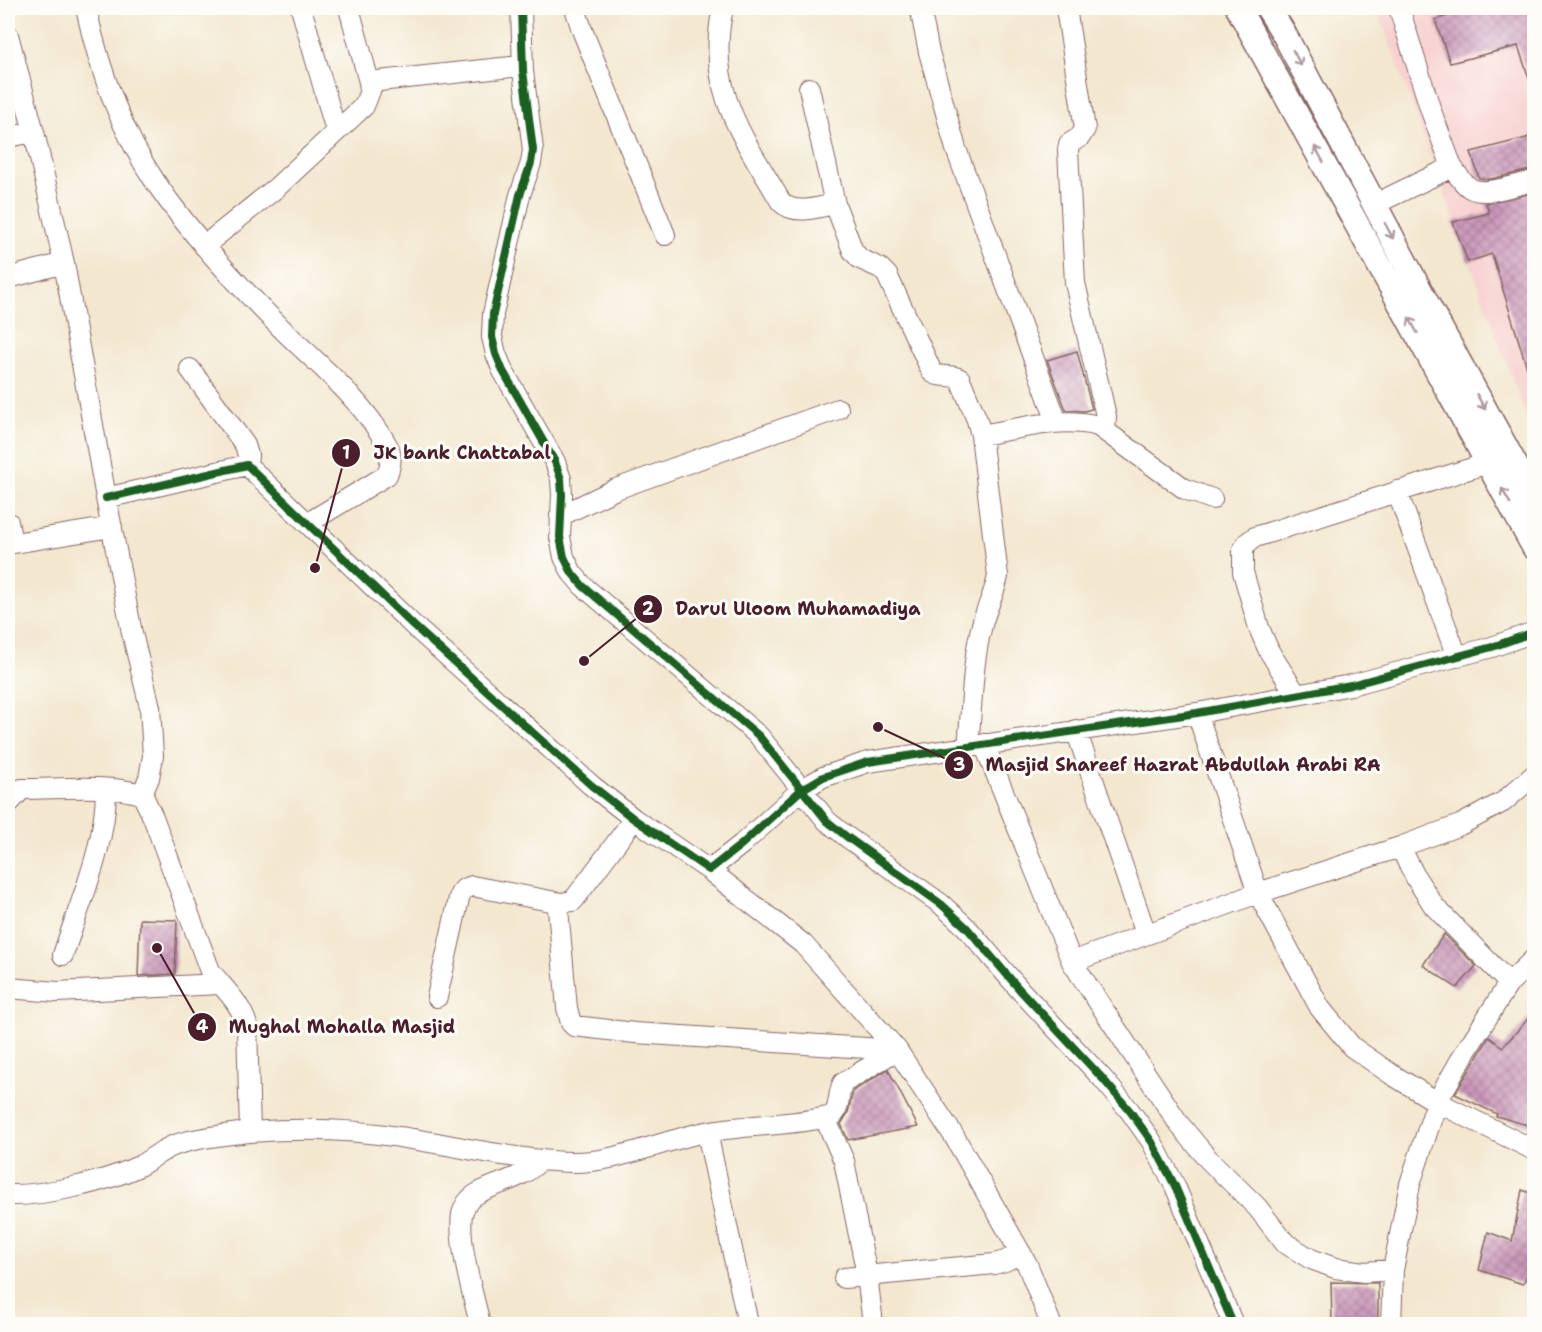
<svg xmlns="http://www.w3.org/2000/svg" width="1542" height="1332" viewBox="0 0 1542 1332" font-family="'Shantell Sans',sans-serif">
<defs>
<pattern id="building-cross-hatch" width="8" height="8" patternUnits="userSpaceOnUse" patternTransform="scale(1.5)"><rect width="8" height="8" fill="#ca97ba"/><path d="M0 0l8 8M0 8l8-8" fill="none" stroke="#a67b97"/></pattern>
</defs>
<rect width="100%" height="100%" fill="#fdfcf7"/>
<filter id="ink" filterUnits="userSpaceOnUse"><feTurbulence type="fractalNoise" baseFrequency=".0167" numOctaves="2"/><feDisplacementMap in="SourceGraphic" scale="12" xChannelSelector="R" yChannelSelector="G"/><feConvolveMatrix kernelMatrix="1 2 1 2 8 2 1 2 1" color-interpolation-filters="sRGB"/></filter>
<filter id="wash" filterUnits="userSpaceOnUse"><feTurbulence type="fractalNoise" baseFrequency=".008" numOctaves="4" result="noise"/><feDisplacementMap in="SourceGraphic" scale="24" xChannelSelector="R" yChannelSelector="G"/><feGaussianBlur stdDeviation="1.35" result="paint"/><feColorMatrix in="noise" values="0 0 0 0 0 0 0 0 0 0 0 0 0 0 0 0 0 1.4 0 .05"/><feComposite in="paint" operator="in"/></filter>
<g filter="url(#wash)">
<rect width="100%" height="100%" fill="#f3e7cf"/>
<!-- built -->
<path fill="#f7d0cf" d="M 1377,8 L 1534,8 L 1534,438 Z"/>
<g id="blocks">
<!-- building -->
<path fill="url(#building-cross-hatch)" d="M 1465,8 L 1534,8 L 1534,86 L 1532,87 L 1518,46 L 1450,63 L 1435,20 L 1465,10 Z
M 1534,136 L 1534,169 L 1491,179 L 1479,178 L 1471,152 Z
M 1534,193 L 1534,380 L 1531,381 L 1492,254 L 1468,262 L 1453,222 L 1489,213 L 1486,203 Z
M 1077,351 L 1092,409 L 1084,411 L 1066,410 L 1047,360 Z
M 140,919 L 177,920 L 175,974 L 138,976 Z
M 1444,934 L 1476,966 L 1457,988 L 1423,965 Z
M 1534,1012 L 1534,1127 L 1496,1116 L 1497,1114 L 1455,1094 L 1489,1037 L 1503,1047 Z
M 888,1069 L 918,1127 L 848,1140 L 841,1124 L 848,1113 L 853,1091 Z
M 1522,1190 L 1534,1194 L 1534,1259 L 1523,1284 L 1479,1270 L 1488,1232 L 1512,1241 Z
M 1331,1282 L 1378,1283 L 1378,1324 L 1332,1324 Z"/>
</g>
</g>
<g filter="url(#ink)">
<use href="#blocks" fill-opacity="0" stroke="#856564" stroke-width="1.5"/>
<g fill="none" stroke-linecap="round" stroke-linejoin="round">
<defs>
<path id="minor" d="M 86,8 C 99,69 121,131 156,183 C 193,237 238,285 284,331 C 319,365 364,402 387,445 C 393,455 391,465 387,475 L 308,523
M 301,8 L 336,131
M 521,8 L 523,71 L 533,150 L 531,163 L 520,195 L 493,314 L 492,337 L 496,354 L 503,371 L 555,462 L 561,479 L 562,495 L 560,537 L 564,557 L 572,573 L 583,586 L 759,736 L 827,821 L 847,837 L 941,904 L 967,928 L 1020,990 L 1103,1079 L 1130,1111 L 1152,1142 L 1175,1186 L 1233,1324
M 575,8 L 582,30 L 665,235
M 723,8 C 705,89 742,135 781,202 C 795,216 817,207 835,204
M 920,8 L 929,52 L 956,149 L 1057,422
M 1066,8 L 1085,129 L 1080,137 L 1069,144 L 1068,150 L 1075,283 L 1106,416 L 1105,431
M 1399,8 L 1431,111 L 1452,167
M 8,35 L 34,132 L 64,263 L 106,498 L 132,633 L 150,707 L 153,756 L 149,778 L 142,794 C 104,784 62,789 22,789 L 8,804
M 369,82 L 511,67
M 809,88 L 835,204 L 853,251 L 860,259 L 880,268 L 887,275 L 932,372 C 940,379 952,373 960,379 L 977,420 L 981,435 L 998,576 C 995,593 986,608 982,625 C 972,661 972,708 968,746
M 8,137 L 34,132
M 1375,204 L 1452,167 C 1458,175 1462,183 1470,188 C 1485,197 1518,184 1534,181
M 204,246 L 276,188 L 364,106 L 370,91 L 369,82 L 349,8
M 8,278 L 64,263
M 190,369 L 245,445 L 248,455 L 247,465
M 981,435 C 1019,429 1060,416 1098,426 L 1185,489 L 1212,499
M 1397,491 L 1457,657
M 106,498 L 247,465 L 414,626 L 591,785 L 634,819 L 709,870 L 742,844 L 801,790 L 823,777 L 868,762 L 1197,713 L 1351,685 L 1492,647 L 1534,632
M 560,516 L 616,489 L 838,409
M 8,522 L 12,543
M 8,544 L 112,527
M 1296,694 L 1269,651 L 1259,628 L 1243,572 L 1243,550 L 1247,543 L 1255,537 L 1488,463
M 1197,713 L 1258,893 L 1320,1008 L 1352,1047 L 1391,1074 L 1437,1102 L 1534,1150
M 1076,730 L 1146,934
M 984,744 L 1072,962 L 1179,1124 L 1209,1160 L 1257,1207 L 1285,1243 L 1311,1259 L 1335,1268 L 1364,1272 L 1393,1270
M 142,794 L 153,817 L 210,971 C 224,989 240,1002 247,1025 L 250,1132
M 1400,847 L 1416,878 L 1434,906 L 1509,983
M 709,870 L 803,944 L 897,1050 L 954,1136 L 1027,1264 L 1051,1324
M 561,903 L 558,909 L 567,1008 L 571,1023 L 574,1026 L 635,1033 L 897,1050
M 63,955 C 80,902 106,846 106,789
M 1072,962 L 1258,893 L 1400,847 L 1460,825 L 1503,802 L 1534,775
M 8,988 L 57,992 L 220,984
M 437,997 L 460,894 L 464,889 L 472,886 L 561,903 L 573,901 L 634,819
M 825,1118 L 844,1161 L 867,1275 L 873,1324
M 707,1132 L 748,1324
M 8,1195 C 44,1196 106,1182 139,1166 C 153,1159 163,1148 178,1144 C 197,1138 230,1134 250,1132 C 299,1128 351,1129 399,1137 C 456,1145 512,1160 570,1162 C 617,1163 660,1141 706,1132 C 748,1124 791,1126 832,1116 C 841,1108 837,1094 843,1083 L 897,1050
M 844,1278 L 994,1264 L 1005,1261 L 1021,1253
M 480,1324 C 473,1294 458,1245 462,1214 C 464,1206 468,1200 475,1195 C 496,1182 523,1180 540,1160
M 1391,1324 L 1393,1270 L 1410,1184 L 1437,1102 L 1464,1054 L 1509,983 L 1534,959"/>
<path id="major" d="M 1238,8 L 1534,547
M 1268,8 L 1283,32 L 1431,311 L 1534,499"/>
</defs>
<!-- minor casing -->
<use href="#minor" stroke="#856564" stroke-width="22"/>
<!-- major casing -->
<use href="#major" stroke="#856564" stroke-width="27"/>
<!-- minor -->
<use href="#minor" stroke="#fff" stroke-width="20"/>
<!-- major -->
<use href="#major" stroke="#fff" stroke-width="24"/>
<defs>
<path id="cycleway" d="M 521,8 L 523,71 L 533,150 L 531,163 L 520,195 L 493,314 L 492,337 L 496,354 L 503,371 L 555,462 L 561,479 L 562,495 L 560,537 L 564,557 L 572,573 L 583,586 L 759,736 L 827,821 L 847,837 L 941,904 L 967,928 L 1020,990 L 1103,1079 L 1130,1111 L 1152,1142 L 1175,1186 L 1233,1324
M 106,498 L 247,465 L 414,626 L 591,785 L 634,819 L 709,870 L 742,844 L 801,790 L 823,777 L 868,762 L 1197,713 L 1351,685 L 1492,647 L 1534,632"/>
</defs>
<!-- cycleway casing -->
<use href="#cycleway" stroke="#fdfcf7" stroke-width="11"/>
<!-- cycleway -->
<use href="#cycleway" stroke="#1b5e20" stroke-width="8"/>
</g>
<!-- one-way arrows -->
<defs><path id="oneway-shaft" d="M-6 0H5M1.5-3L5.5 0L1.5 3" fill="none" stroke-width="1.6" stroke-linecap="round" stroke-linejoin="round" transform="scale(1.5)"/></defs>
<g stroke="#ae9aa0">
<use href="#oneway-shaft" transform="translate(1297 58) rotate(62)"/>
<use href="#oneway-shaft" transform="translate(1319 154) rotate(-119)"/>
<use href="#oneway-shaft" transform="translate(1389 231) rotate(62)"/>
<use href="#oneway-shaft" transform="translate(1413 325) rotate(-119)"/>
<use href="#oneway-shaft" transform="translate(1481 402) rotate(61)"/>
<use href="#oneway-shaft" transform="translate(1506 496) rotate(-119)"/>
</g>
</g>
<!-- callouts -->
<path fill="none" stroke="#4a1f2b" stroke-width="2" d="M315 568L346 453M584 661L648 609M878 727L959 765M157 948L202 1027"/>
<g fill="#4a1f2b" stroke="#fdfcf7" stroke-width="2">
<circle cx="315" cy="568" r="6"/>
<circle cx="584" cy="661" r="6"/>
<circle cx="878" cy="727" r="6"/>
<circle cx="157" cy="948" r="6"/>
<circle cx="346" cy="453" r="15"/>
<circle cx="648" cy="609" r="15"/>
<circle cx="959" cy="765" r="15"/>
<circle cx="202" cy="1027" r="15"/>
</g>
<g font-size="18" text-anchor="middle" font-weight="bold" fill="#fff">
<text x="346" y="459">1</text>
<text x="648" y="615">2</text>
<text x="959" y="771">3</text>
<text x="202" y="1033">4</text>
</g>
<g font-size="18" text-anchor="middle" font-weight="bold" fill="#4a1f2b" stroke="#fdfcf7" stroke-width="6" stroke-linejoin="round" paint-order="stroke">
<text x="462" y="459">JK bank Chattabal</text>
<text x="798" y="615">Darul Uloom Muhamadiya</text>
<text x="1183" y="771">Masjid Shareef Hazrat Abdullah Arabi RA</text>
<text x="342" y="1033">Mughal Mohalla Masjid</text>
</g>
<!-- margin -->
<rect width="1542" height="1332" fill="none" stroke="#fdfcf7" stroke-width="30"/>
</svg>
